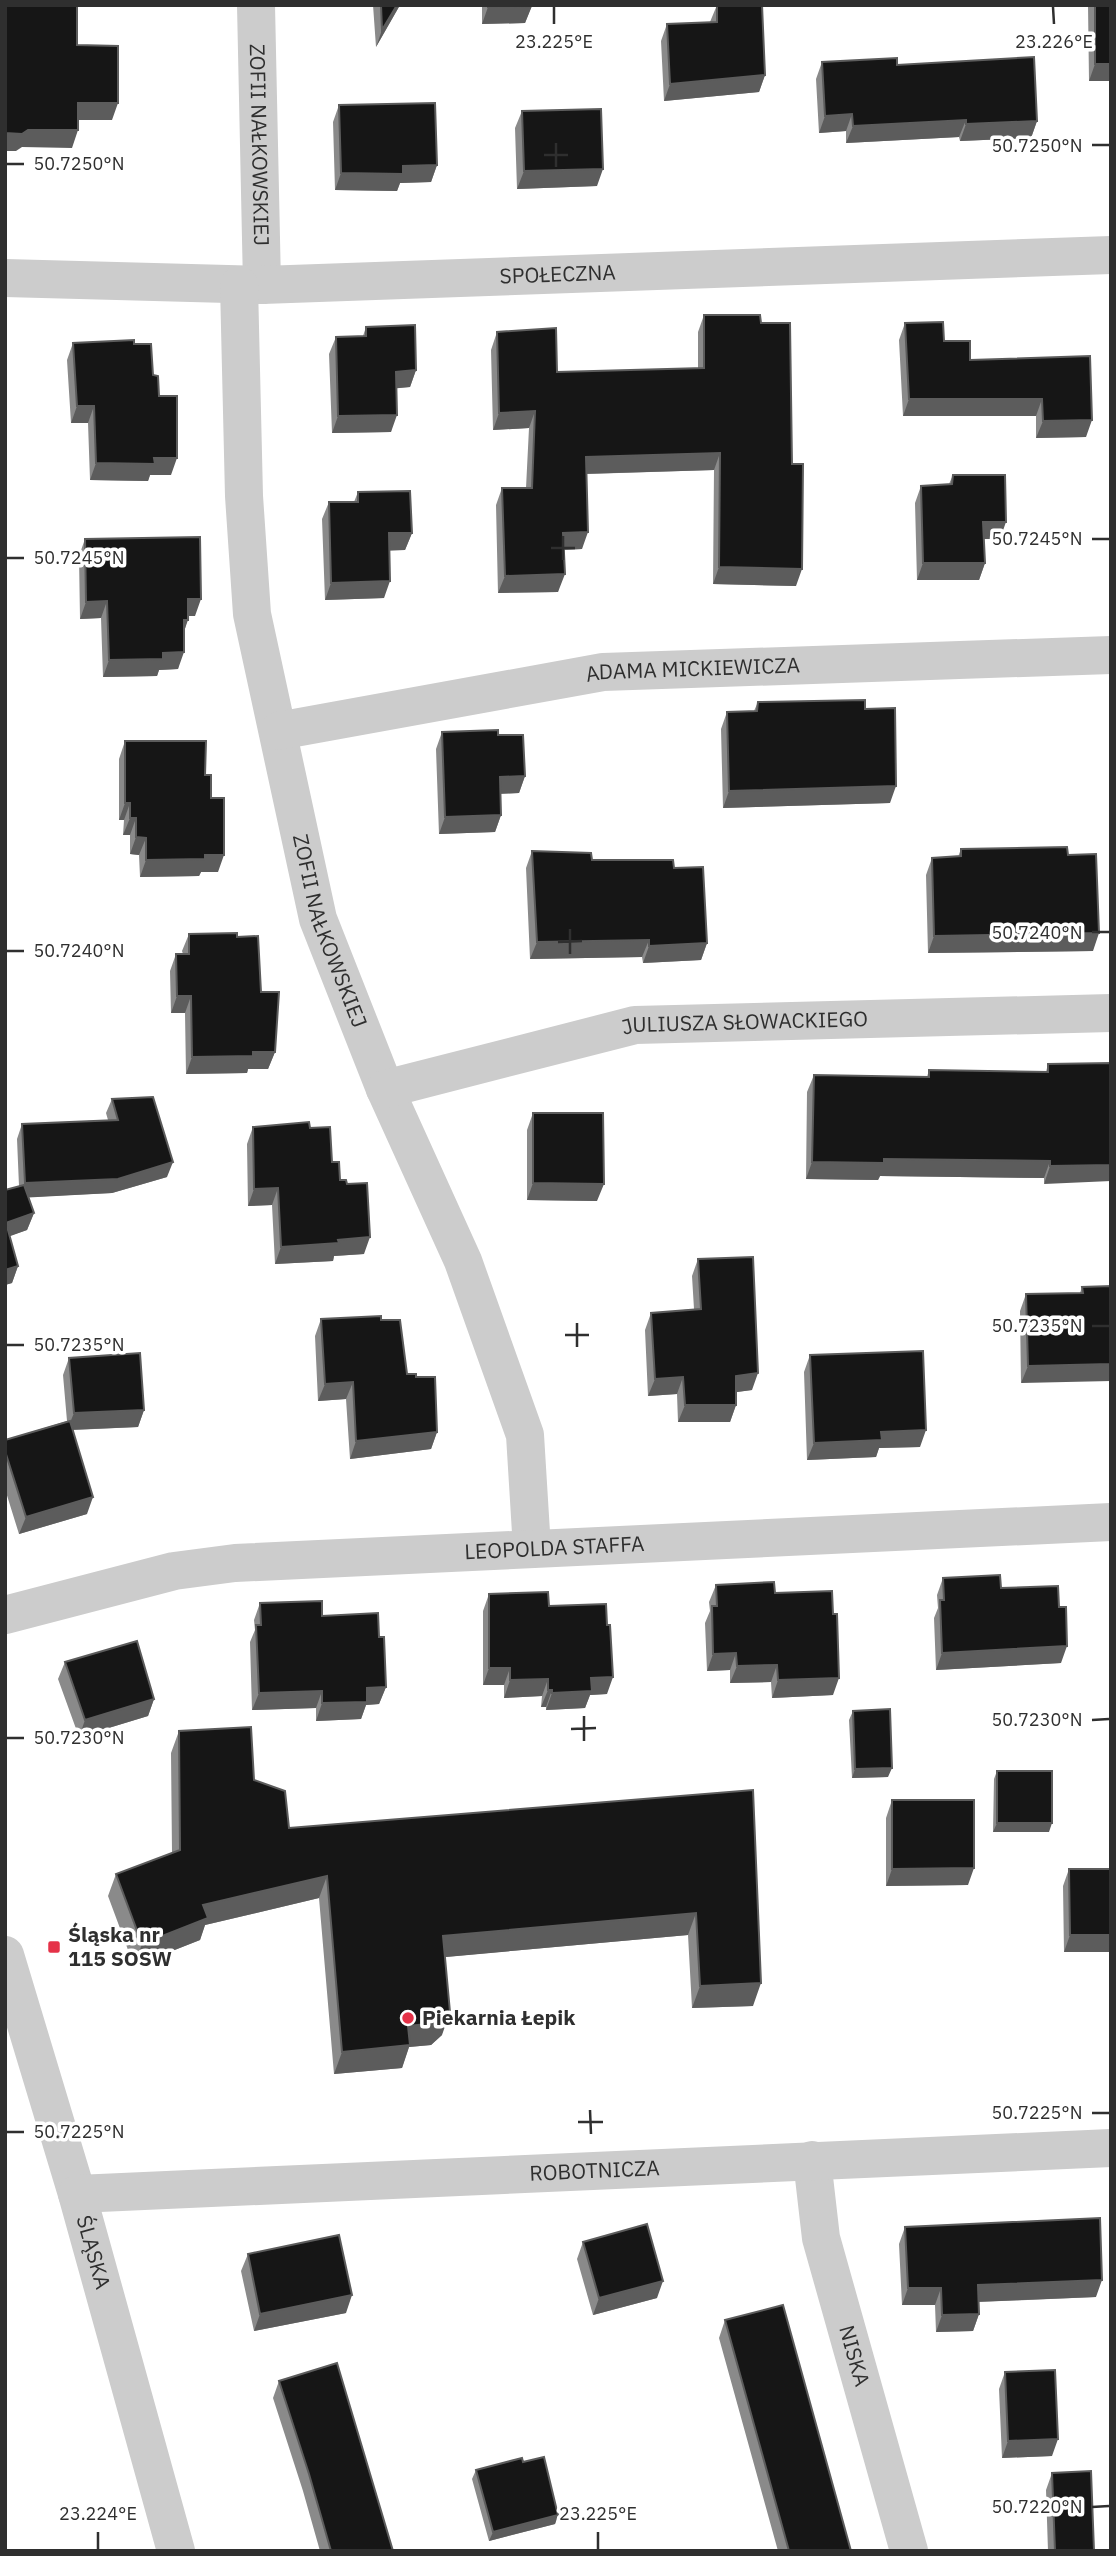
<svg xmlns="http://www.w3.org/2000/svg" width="1116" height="2556" viewBox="0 0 1116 2556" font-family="'IBM Plex Sans',sans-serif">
<rect width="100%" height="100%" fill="#fff"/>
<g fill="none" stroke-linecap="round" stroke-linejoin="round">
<!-- minor -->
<g stroke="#ccc" stroke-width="38">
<path id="s1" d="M 256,5 L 262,285"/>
<path id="s2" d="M 5,278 L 262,285 L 1111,255"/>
<path id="s3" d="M 239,285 L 244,496 L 252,614 L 318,919 L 385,1089 L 463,1261 L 525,1435 L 532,1549"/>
<path id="s4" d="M 278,731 L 603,672 L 1111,655"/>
<path id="s5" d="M 385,1089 L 635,1025 L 1111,1013"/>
<path id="s6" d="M 5,1615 L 174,1571 L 235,1563 L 1111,1522"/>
<path id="s7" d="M 5,1955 L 77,2194 L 176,2551"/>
<path id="s8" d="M 812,2160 L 821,2238 L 909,2551"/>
<path id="s9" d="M 77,2194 L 1111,2148"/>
</g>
</g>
<!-- wall -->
<path fill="#8a8a8a" d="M 373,5 L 400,5 L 376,47 Z
M 482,5 L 532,5 L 525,23 L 482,24 Z
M 717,5 L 765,75 L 759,92 L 664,101 L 661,41 L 667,24 L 710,22 Z
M 1088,5 L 1111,5 L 1111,81 L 1089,81 Z
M 822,62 L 897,65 L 1037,121 L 1031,138 L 960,141 L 959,137 L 846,143 L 846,131 L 819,133 L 816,79 Z
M 339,105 L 437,165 L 431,182 L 400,183 L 397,191 L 335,190 L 333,122 Z
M 522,111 L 597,186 L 517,189 L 515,128 Z
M 704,315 L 761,323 L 792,464 L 796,586 L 713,584 L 714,470 L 587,474 L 582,549 L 564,550 L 558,592 L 498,593 L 496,505 L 502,488 L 526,488 L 529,428 L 493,430 L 491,350 L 497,332 L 557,372 L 698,368 L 698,332 Z
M 905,323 L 944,341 L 970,360 L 1090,356 L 1086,437 L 1036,438 L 1036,416 L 903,416 L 899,340 Z
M 366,327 L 416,370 L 410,387 L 396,388 L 391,432 L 332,433 L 329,354 L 336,337 L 363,336 Z
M 73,343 L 134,344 L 153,375 L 159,396 L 171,475 L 150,475 L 148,481 L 90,480 L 88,423 L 71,423 L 67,360 Z
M 953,475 L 1000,539 L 984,539 L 985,563 L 979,580 L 917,580 L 915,503 L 921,486 L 949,484 Z
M 358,492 L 412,533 L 405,550 L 389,550 L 384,598 L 325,600 L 322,519 L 329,502 L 354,502 Z
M 85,539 L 195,616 L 188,616 L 184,633 L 178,669 L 159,670 L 157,676 L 103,677 L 101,618 L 80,619 L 79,556 Z
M 758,702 L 865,709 L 890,803 L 723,808 L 721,729 L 727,712 L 754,711 Z
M 442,732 L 498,735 L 525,776 L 519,793 L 500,794 L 501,815 L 495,832 L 439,834 L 436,749 Z
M 125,741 L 205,775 L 211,798 L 218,872 L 201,872 L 199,876 L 140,877 L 139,855 L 130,854 L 130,835 L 123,835 L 124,820 L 119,820 L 119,759 Z
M 961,849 L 1068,855 L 1093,951 L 928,953 L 926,875 L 932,858 L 958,857 Z
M 532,851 L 592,860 L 674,868 L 707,943 L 701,960 L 643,963 L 642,957 L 530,959 L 526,868 Z
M 189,934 L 237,937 L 261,992 L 275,1052 L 268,1069 L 248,1069 L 247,1073 L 186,1074 L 185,1013 L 171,1013 L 170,971 L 176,954 L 183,954 L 182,951 Z
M 1111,1063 L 1044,1184 L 1044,1178 L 880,1176 L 878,1180 L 806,1179 L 807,1092 L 814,1075 L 927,1077 L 929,1070 L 1046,1072 L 1048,1064 Z
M 112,1099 L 167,1177 L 112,1193 L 29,1197 L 34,1213 L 27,1230 L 9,1236 L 18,1266 L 12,1283 L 5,1285 L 5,1190 L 19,1186 L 17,1139 L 22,1124 L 108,1120 L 106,1113 Z
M 533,1113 L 597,1201 L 527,1200 L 527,1130 Z
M 253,1127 L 310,1128 L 332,1162 L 340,1180 L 364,1254 L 334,1256 L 333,1261 L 275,1264 L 272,1205 L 248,1206 L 247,1144 Z
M 698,1259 L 752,1390 L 736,1392 L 736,1405 L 730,1422 L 678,1422 L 677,1394 L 648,1396 L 645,1330 L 651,1313 L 694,1309 L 692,1276 Z
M 1111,1286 L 1021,1383 L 1020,1311 L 1026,1294 L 1080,1293 L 1082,1287 Z
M 321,1319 L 381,1320 L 407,1374 L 416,1377 L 437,1432 L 431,1449 L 350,1459 L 346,1399 L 318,1401 L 315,1336 Z
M 810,1355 L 920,1447 L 879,1448 L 876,1457 L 807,1460 L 804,1372 Z
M 69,1358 L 144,1410 L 138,1427 L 73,1430 L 87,1514 L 19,1534 L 5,1489 L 5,1440 L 67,1421 L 63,1375 Z
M 943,1578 L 1001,1588 L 1061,1663 L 936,1670 L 934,1618 L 938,1608 L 937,1595 Z
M 716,1585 L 775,1593 L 833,1695 L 772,1698 L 771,1682 L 730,1683 L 730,1670 L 707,1671 L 705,1623 L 710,1611 L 709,1602 Z
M 489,1594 L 549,1606 L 607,1694 L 590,1695 L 585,1708 L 546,1710 L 546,1707 L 541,1707 L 542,1696 L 504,1698 L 504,1685 L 483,1685 L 483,1611 Z
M 260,1603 L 322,1616 L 379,1637 L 386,1687 L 379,1704 L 366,1705 L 361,1719 L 316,1721 L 316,1708 L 252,1710 L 250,1642 L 255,1630 L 254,1620 Z
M 65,1662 L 154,1699 L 148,1716 L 79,1737 L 58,1679 Z
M 853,1711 L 888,1777 L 852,1778 L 849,1720 Z
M 179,1731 L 254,1780 L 289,1828 L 753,1790 L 753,2006 L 692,2008 L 688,1935 L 445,1957 L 442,2035 L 431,2045 L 409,2047 L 402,2068 L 334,2074 L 319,1898 L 205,1925 L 200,1940 L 134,1966 L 108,1896 L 116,1874 L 172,1853 L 171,1753 Z
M 997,1771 L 1049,1832 L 993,1832 L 994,1779 Z
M 892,1800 L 968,1885 L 886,1886 L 886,1818 Z
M 1069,1869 L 1111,1869 L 1111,1952 L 1064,1952 L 1063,1886 Z
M 905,2227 L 1096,2297 L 979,2302 L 979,2314 L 973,2331 L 936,2332 L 935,2305 L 902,2305 L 899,2244 Z
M 583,2242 L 657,2298 L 593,2315 L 577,2259 Z
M 248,2254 L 346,2313 L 254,2331 L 241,2271 Z
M 725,2320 L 851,2551 L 778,2551 L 719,2338 Z
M 1005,2372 L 1052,2456 L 1002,2458 L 999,2389 Z
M 279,2381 L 393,2551 L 320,2551 L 303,2491 L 273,2398 Z
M 523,2462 L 558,2515 L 555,2524 L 489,2541 L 472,2479 L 476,2470 Z
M 1052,2473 L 1094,2551 L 1048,2551 L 1046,2490 Z"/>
<!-- shaded-wall -->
<path fill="#5c5c5c" d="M 397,5 L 400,5 L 376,47 L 382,30 Z
M 532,6 L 525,23 L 482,24 L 488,7 Z
M 1095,64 L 1111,64 L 1111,81 L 1089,81 Z
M 765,75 L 759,92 L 664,101 L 670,84 Z
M 78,103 L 118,103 L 112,120 L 72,120 Z
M 852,114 L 846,131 L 819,133 L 825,116 Z
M 966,120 L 959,137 L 846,143 L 853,126 Z
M 1037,121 L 1031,138 L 960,141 L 966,124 Z
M 28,130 L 78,130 L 72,148 L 22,147 L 16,151 L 5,151 L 6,133 Z
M 437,165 L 431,182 L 400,183 L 397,191 L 335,190 L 341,173 L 403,166 Z
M 603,169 L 597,186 L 517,189 L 524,171 Z
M 416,370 L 410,387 L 389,389 L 396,372 Z
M 909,399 L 1042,399 L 1036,416 L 903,416 Z
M 77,406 L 94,406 L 88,423 L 71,423 Z
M 535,411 L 529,428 L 493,430 L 499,413 Z
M 397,415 L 391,432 L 332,433 L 338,416 Z
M 1092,420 L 1086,437 L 1036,438 L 1043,421 Z
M 720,453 L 714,470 L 580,474 L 586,457 Z
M 154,458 L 177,458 L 171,475 L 150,475 L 148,481 L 90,480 L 96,463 Z
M 983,522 L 1006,522 L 1000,539 L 977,539 Z
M 588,532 L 582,549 L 557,550 L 563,533 Z
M 389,533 L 412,533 L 405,550 L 382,551 Z
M 923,563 L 985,563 L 979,580 L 917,580 Z
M 719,567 L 802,569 L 796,586 L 713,584 Z
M 565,574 L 558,592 L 498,593 L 505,576 Z
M 390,581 L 384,598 L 325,600 L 331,583 Z
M 188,599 L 201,599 L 195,616 L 182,616 Z
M 107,601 L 101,618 L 80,619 L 86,602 Z
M 184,620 L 188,620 L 182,637 Z
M 184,652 L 178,669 L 159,670 L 157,676 L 103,677 L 109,660 L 163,653 Z
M 525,776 L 519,793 L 493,794 L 500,777 Z
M 896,786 L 890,803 L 723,808 L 729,791 Z
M 125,803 L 130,803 L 124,820 L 119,820 Z
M 501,815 L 495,832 L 439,834 L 445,817 Z
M 130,818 L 136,818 L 130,835 L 123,835 Z
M 136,837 L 146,838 L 139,855 L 130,854 Z
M 205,855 L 224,855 L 218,872 L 201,872 L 199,876 L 140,877 L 146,860 Z
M 1099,933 L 1093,951 L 928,953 L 934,936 Z
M 649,940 L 642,957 L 530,959 L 537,942 Z
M 707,943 L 701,960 L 643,963 L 649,946 Z
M 177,996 L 191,996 L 185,1013 L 171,1013 Z
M 253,1052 L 275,1052 L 268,1069 L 248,1069 L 247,1073 L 186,1074 L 192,1057 Z
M 884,1159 L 1050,1161 L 1044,1178 L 880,1176 L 878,1180 L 806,1179 L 812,1162 Z
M 173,1162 L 167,1177 L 112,1193 L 19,1198 L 25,1183 Z
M 1111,1165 L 1111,1181 L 1044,1184 L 1050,1166 Z
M 533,1183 L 604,1184 L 597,1201 L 527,1200 Z
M 278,1188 L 272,1205 L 248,1206 L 254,1189 Z
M 34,1213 L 27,1230 L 5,1238 L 6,1223 Z
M 370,1237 L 364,1254 L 334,1256 L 333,1261 L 275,1264 L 281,1247 L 338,1240 Z
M 18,1266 L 12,1283 L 5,1285 L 5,1270 Z
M 1111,1364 L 1111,1381 L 1021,1383 L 1028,1366 Z
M 758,1373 L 752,1390 L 730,1393 L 736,1376 Z
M 683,1377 L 677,1394 L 648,1396 L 655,1379 Z
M 353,1382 L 346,1399 L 318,1401 L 325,1384 Z
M 685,1405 L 736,1405 L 730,1422 L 678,1422 Z
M 144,1410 L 138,1427 L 67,1430 L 74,1413 Z
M 926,1430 L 920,1447 L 879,1448 L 876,1457 L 807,1460 L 814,1443 L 881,1432 Z
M 437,1432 L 431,1449 L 350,1459 L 356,1441 Z
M 93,1497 L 87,1514 L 19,1534 L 26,1517 Z
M 1067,1646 L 1061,1663 L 936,1670 L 942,1653 Z
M 736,1653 L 730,1670 L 707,1671 L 713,1654 Z
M 777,1665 L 771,1682 L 730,1683 L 737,1666 Z
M 489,1668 L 510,1668 L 504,1685 L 483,1685 Z
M 613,1677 L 607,1694 L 590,1695 L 585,1708 L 546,1710 L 552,1693 L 591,1678 Z
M 839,1678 L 833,1695 L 772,1698 L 778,1680 Z
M 548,1679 L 542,1696 L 504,1698 L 510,1680 Z
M 386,1687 L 379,1704 L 366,1705 L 361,1719 L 316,1721 L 322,1703 L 367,1688 Z
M 548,1690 L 552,1690 L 546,1707 L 541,1707 Z
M 322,1691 L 316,1708 L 252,1710 L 259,1693 Z
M 154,1699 L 148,1716 L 79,1737 L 85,1720 Z
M 892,1768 L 888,1777 L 852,1778 L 855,1769 Z
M 997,1823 L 1052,1823 L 1049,1832 L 993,1832 Z
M 974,1868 L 968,1885 L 886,1886 L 892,1869 Z
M 327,1876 L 319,1898 L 205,1925 L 200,1940 L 134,1966 L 142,1944 L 203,1905 Z
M 696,1913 L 688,1935 L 435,1958 L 443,1936 Z
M 1070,1935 L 1111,1935 L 1111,1952 L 1064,1952 Z
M 761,1983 L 753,2006 L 692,2008 L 700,1986 Z
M 450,2012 L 442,2035 L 431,2045 L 409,2047 L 402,2068 L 334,2074 L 342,2052 L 408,2026 Z
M 1102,2280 L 1096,2297 L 972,2302 L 978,2285 Z
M 663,2281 L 657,2298 L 593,2315 L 599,2298 Z
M 908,2288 L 941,2288 L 935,2305 L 902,2305 Z
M 352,2295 L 346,2313 L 254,2331 L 260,2314 Z
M 979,2314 L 973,2331 L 936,2332 L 942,2315 Z
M 1058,2439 L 1052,2456 L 1002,2458 L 1008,2441 Z
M 558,2515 L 555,2524 L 489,2541 L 493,2532 Z"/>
<!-- building -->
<path fill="#161616" stroke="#5c5c5c" stroke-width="2" d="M 5,5 L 77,5 L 77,45 L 118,46 L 118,103 L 78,103 L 78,130 L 28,130 L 22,134 L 5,133 Z
M 381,5 L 397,5 L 382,30 Z
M 488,5 L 532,5 L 532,6 L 488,7 Z
M 717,5 L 762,5 L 765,75 L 670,84 L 667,24 L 717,22 Z
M 1095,5 L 1111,5 L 1111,64 L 1095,64 Z
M 1034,57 L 1037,121 L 966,124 L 966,120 L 853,126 L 852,114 L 825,116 L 822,62 L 897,58 L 897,65 Z
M 435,103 L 437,165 L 403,166 L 403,174 L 341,173 L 339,105 Z
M 601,109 L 603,169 L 524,171 L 522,111 Z
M 704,315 L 760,315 L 761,323 L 790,323 L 792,464 L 803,464 L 802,569 L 719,567 L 720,453 L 586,457 L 588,532 L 563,533 L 565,574 L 505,576 L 502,488 L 532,488 L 535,411 L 499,413 L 497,332 L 556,328 L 557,372 L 704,368 Z
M 943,322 L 944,341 L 970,341 L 970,360 L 1090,356 L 1092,420 L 1043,421 L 1042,399 L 909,399 L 905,323 Z
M 415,325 L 416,370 L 396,372 L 397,415 L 338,416 L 336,337 L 366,336 L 366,327 Z
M 134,340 L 134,344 L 151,344 L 153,375 L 158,376 L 159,396 L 177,396 L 177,458 L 154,458 L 155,464 L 96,463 L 94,406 L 77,406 L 73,343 Z
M 953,475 L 1005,475 L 1006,522 L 983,522 L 985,563 L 923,563 L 921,486 L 952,484 Z
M 410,491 L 412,533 L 389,533 L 390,581 L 331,583 L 329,502 L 358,502 L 358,492 Z
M 200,537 L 201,599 L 188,599 L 188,620 L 184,620 L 184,652 L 163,653 L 163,659 L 109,660 L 107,601 L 86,602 L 85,539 Z
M 865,700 L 865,709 L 895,708 L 896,786 L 729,791 L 727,712 L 757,711 L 758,702 Z
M 498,730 L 498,735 L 523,735 L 525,776 L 500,777 L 501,815 L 445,817 L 442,732 Z
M 125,741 L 206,741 L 205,775 L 211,775 L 211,798 L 224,798 L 224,855 L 205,855 L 205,859 L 146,860 L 146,838 L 136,837 L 136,818 L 130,818 L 130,803 L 125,803 Z
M 1067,847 L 1068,855 L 1096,854 L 1099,933 L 934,936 L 932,858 L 961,856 L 961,849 Z
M 532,851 L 591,853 L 592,860 L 673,860 L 674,868 L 703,867 L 707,943 L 649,946 L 649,940 L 537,942 Z
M 237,933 L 237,937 L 258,936 L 261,992 L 279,992 L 275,1052 L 253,1052 L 253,1056 L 192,1057 L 191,996 L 177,996 L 176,954 L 189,954 L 189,934 Z
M 1111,1063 L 1111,1165 L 1050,1166 L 1050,1161 L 884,1159 L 884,1163 L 812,1162 L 814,1075 L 929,1077 L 929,1070 L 1048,1072 L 1048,1064 Z
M 153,1097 L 173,1162 L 118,1179 L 25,1183 L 22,1124 L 118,1120 L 112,1099 Z
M 533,1113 L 603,1113 L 604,1184 L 533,1183 Z
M 309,1122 L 310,1128 L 330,1127 L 332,1162 L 339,1162 L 340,1180 L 346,1180 L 347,1184 L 367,1183 L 370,1237 L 338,1240 L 339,1243 L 281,1247 L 278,1188 L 254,1189 L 253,1127 Z
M 24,1185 L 34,1213 L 6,1223 L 18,1266 L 5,1270 L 5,1190 Z
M 753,1257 L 758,1373 L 736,1376 L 736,1405 L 685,1405 L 683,1377 L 655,1379 L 651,1313 L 701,1309 L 698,1259 Z
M 1111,1286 L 1111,1364 L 1028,1366 L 1026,1294 L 1083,1293 L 1082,1287 Z
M 381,1316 L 381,1320 L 400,1320 L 407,1374 L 416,1374 L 416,1377 L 435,1377 L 437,1432 L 356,1441 L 353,1382 L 325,1384 L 321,1319 Z
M 923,1351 L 926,1430 L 881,1432 L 882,1440 L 814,1443 L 810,1355 Z
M 140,1353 L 144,1410 L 74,1413 L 69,1358 Z
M 70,1421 L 93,1497 L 26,1517 L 5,1451 L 5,1440 Z
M 1000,1575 L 1001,1588 L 1058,1586 L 1059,1607 L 1066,1607 L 1067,1646 L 942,1653 L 940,1600 L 944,1600 L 943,1578 Z
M 774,1582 L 775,1593 L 832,1591 L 833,1614 L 837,1614 L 839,1678 L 778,1680 L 777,1665 L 737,1666 L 736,1653 L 713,1654 L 712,1606 L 717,1606 L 716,1585 Z
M 548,1592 L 549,1606 L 606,1604 L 607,1625 L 610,1625 L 613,1677 L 591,1678 L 592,1691 L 552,1693 L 552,1690 L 548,1690 L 548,1679 L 510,1680 L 510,1668 L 489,1668 L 489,1594 Z
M 322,1601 L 322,1616 L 378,1613 L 379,1637 L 384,1637 L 386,1687 L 367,1688 L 367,1702 L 322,1703 L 322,1691 L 259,1693 L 256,1625 L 261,1625 L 260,1603 Z
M 137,1641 L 154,1699 L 85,1720 L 65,1662 Z
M 890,1709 L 892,1768 L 855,1769 L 853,1711 Z
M 251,1727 L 254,1780 L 285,1791 L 289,1828 L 753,1790 L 761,1983 L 700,1986 L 696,1913 L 443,1936 L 450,2012 L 439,2023 L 408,2026 L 410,2045 L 342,2052 L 327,1876 L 203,1905 L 208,1918 L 142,1944 L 116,1874 L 180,1850 L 179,1731 Z
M 997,1771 L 1052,1771 L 1052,1823 L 997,1823 Z
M 892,1800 L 974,1800 L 974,1868 L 892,1869 Z
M 1069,1869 L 1111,1869 L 1111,1935 L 1070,1935 Z
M 1100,2218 L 1102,2280 L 978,2285 L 979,2314 L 942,2315 L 941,2288 L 908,2288 L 905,2227 Z
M 647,2224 L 663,2281 L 599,2298 L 583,2242 Z
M 339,2235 L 352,2295 L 260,2314 L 248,2254 Z
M 783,2305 L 851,2551 L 789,2551 L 725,2320 Z
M 337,2363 L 393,2551 L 331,2551 L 309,2474 L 279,2381 Z
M 1055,2370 L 1058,2439 L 1008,2441 L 1005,2372 Z
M 544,2457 L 558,2515 L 493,2532 L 476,2470 L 522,2458 L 523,2462 Z
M 1091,2471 L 1094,2551 L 1055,2551 L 1052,2473 Z"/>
<!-- ticks -->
<path fill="none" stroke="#2f2f2f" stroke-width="2.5" d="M 554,7 L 554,24M 1053,7 L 1054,24M 556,143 L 556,167M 1092,145 L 1109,145M 544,155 L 568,155M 7,164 L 24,164M 563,536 L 563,560M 1092,539 L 1109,539M 551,548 L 575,548M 7,558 L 24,558M 570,929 L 570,954M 1092,932 L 1109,932M 558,942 L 582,941M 7,951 L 24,951M 577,1323 L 577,1347M 1092,1326 L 1109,1326M 565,1335 L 589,1335M 7,1345 L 24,1345M 584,1716 L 584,1741M 1092,1720 L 1109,1719M 571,1729 L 596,1728M 7,1738 L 24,1738M 590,2110 L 591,2134M 1092,2113 L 1109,2113M 578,2122 L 603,2122M 7,2132 L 24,2132M 1092,2507 L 1109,2506M 98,2532 L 98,2549M 598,2532 L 598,2549"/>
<!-- markers -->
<g fill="#e53248" stroke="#fff" stroke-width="2.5">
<rect x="47" y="1940" width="14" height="14" rx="3.5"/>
<circle cx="408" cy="2018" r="7"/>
</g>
<g text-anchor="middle" stroke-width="7" stroke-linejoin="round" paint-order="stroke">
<!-- street labels -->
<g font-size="21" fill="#2f2f2f" stroke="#fff">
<text dy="7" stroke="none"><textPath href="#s1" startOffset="140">ZOFII NAŁKOWSKIEJ</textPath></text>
<text dy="7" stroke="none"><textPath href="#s2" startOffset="553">SPOŁECZNA</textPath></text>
<text dy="7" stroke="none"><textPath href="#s4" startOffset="420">ADAMA MICKIEWICZA</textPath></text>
<text dy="7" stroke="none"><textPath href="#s3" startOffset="656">ZOFII NAŁKOWSKIEJ</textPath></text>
<text dy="7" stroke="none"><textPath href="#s5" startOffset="368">JULIUSZA SŁOWACKIEGO</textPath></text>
<text dy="7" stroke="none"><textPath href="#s6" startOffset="556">LEOPOLDA STAFFA</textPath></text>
<text dy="7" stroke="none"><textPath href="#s9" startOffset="518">ROBOTNICZA</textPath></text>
<text dy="7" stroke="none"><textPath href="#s7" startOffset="310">ŚLĄSKA</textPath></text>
<text dy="7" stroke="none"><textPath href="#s8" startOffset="201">NISKA</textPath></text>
</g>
<!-- poi labels -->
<g font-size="21" font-weight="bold" fill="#2f2f2f" stroke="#fff" text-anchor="start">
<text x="68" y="1942">Śląska nr<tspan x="68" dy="24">115 SOSW</tspan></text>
<text x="422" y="2025">Piekarnia Łepik</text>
</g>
</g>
<g font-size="18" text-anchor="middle" fill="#2f2f2f" stroke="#fff" stroke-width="7" stroke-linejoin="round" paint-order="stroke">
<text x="554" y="48">23.225°E</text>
<text x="1054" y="48">23.226°E</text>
<text x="1037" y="152">50.7250°N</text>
<text x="79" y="170">50.7250°N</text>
<text x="1037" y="545">50.7245°N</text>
<text x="79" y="564">50.7245°N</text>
<text x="1037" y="939">50.7240°N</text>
<text x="79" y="957">50.7240°N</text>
<text x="1037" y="1332">50.7235°N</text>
<text x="79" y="1351">50.7235°N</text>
<text x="1037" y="1726">50.7230°N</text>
<text x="79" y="1744">50.7230°N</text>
<text x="1037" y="2119">50.7225°N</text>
<text x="79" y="2138">50.7225°N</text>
<text x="1037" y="2513">50.7220°N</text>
<text x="98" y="2520">23.224°E</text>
<text x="598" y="2520">23.225°E</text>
</g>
<!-- border -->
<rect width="1116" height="2556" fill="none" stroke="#2f2f2f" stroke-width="14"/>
</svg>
